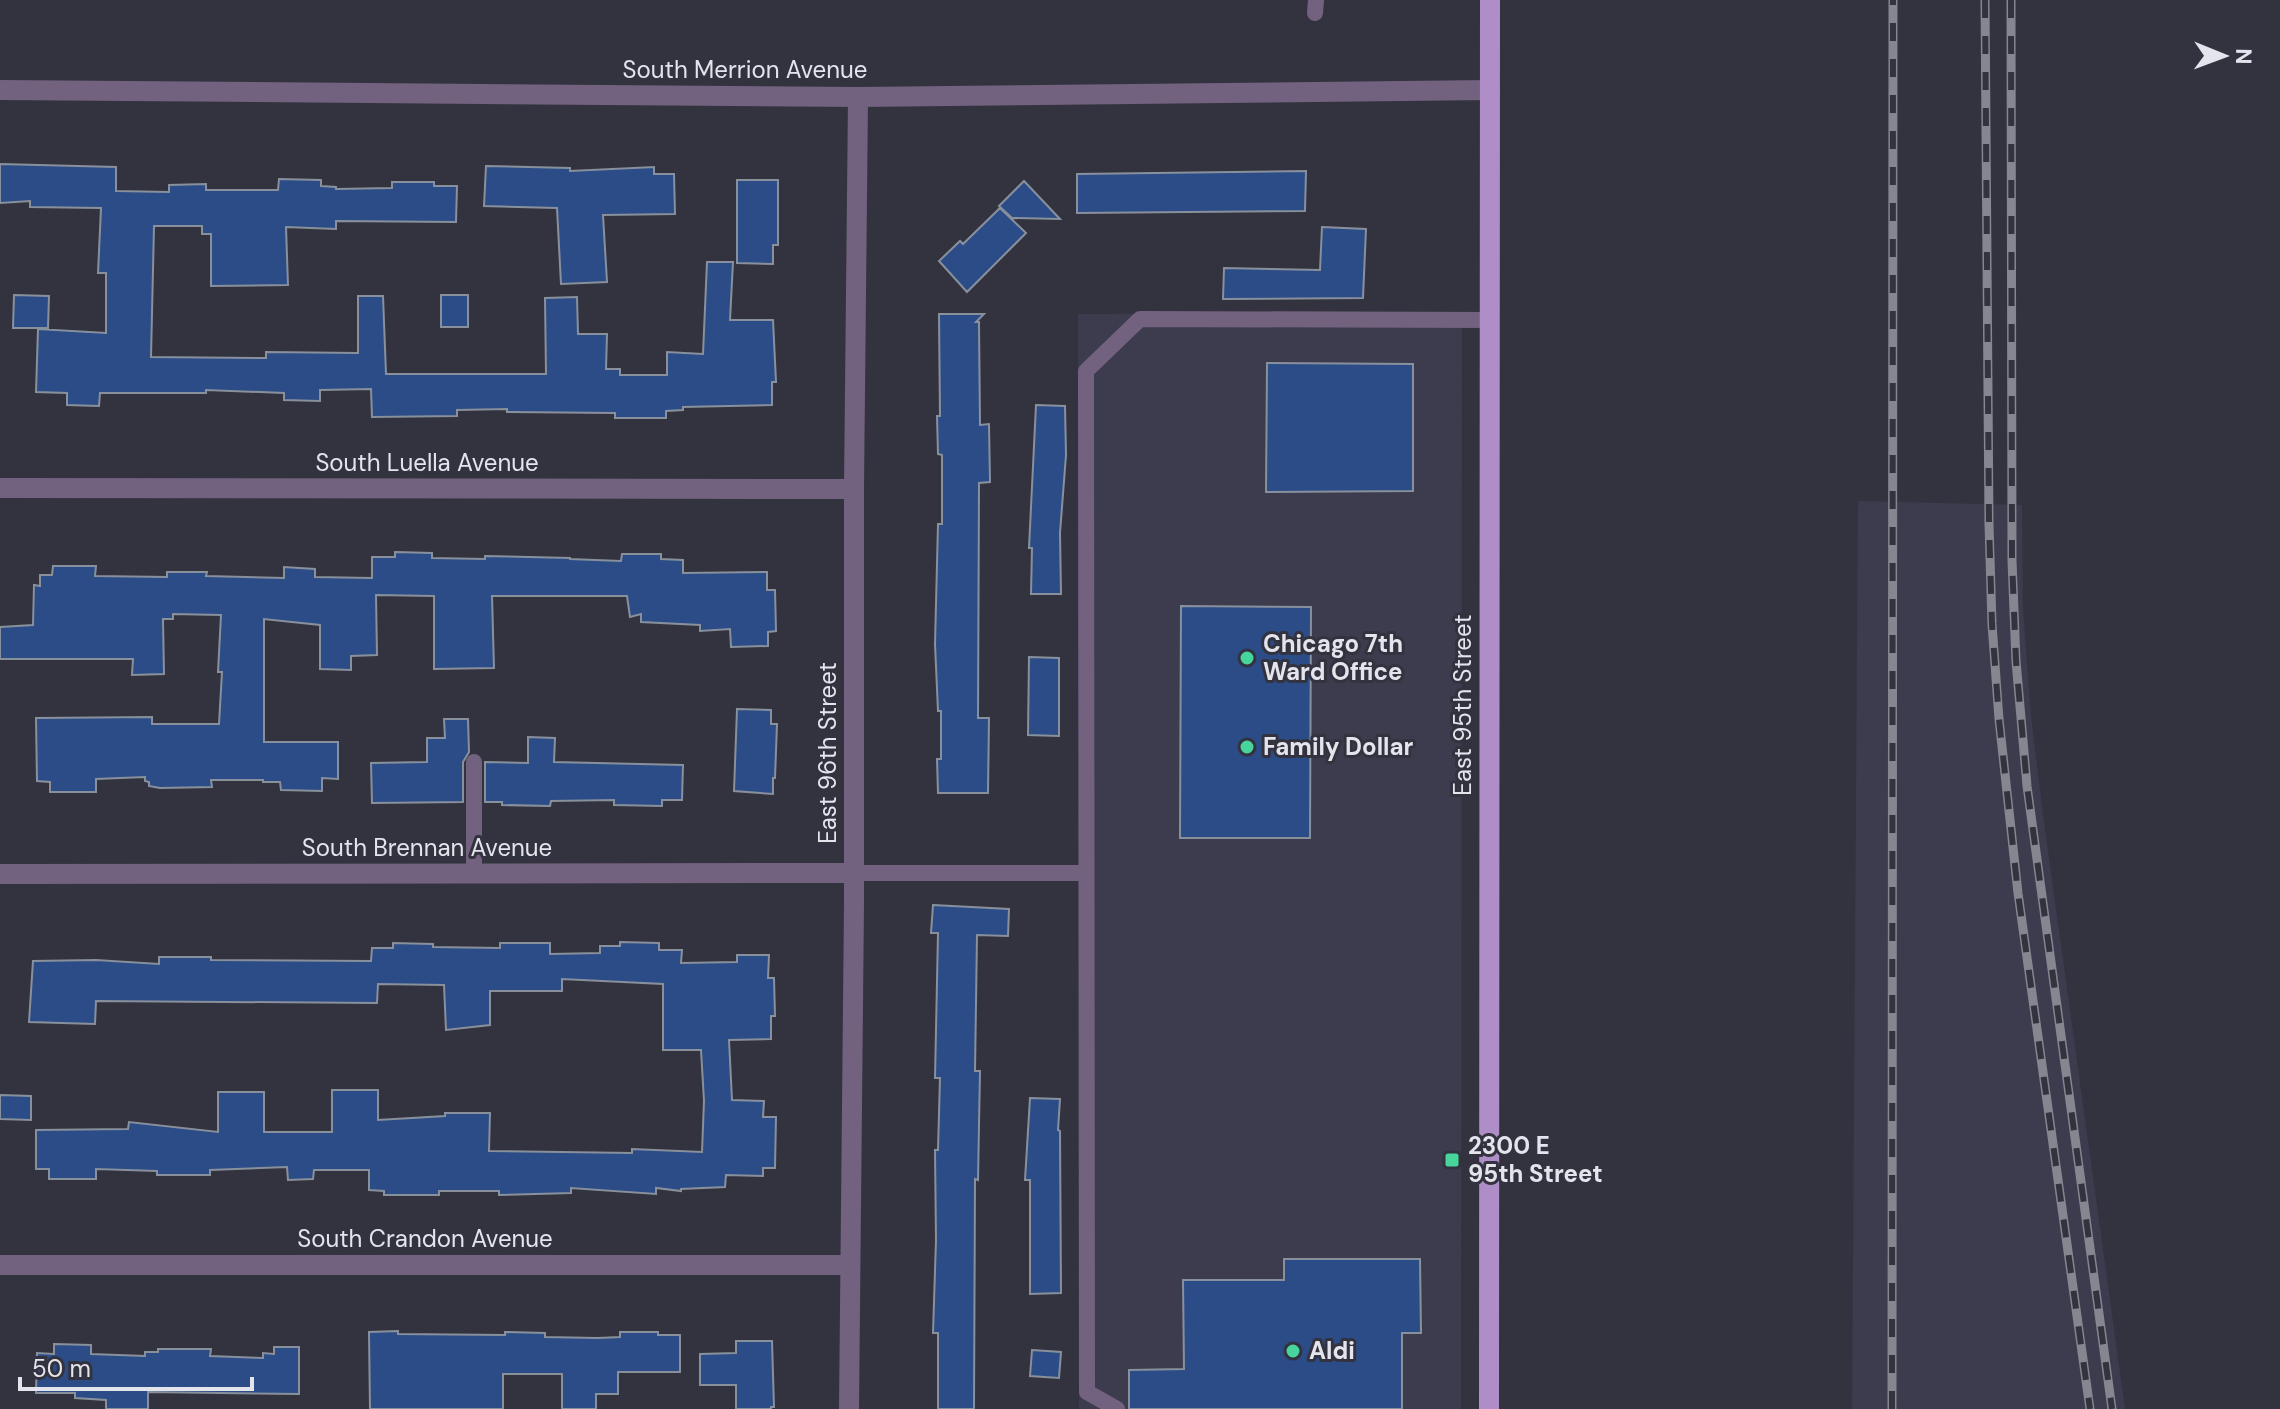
<svg xmlns="http://www.w3.org/2000/svg" width="2280" height="1409" viewBox="0 0 2280 1409" font-family="'DM Sans',sans-serif">
<rect width="100%" height="100%" fill="#33333f"/>
<!-- built -->
<path fill="#3c3c4e" d="M 1462,313 L 1461,1409 L 1079,1409 L 1078,314 Z
M 1858,501 L 2022,505 L 2023,609 L 2031,716 L 2043,815 L 2125,1409 L 1852,1409 Z"/>
<!-- building -->
<path fill="#2b4c87" stroke="#88909c" stroke-width="2" d="M 0,164 L 116,167 L 116,191 L 169,192 L 169,185 L 206,184 L 206,190 L 278,190 L 279,179 L 321,180 L 321,186 L 336,187 L 336,189 L 392,188 L 392,182 L 434,182 L 434,186 L 457,186 L 456,222 L 336,221 L 336,229 L 286,227 L 288,285 L 211,286 L 211,234 L 202,234 L 202,226 L 154,226 L 151,357 L 266,358 L 266,352 L 358,353 L 358,296 L 383,296 L 386,374 L 546,374 L 545,298 L 577,297 L 578,334 L 607,334 L 606,369 L 620,369 L 620,375 L 667,375 L 667,352 L 703,354 L 707,262 L 733,262 L 730,320 L 773,320 L 776,382 L 772,382 L 772,405 L 683,407 L 683,410 L 666,411 L 666,418 L 615,418 L 615,413 L 507,412 L 507,409 L 457,410 L 457,416 L 372,417 L 371,389 L 320,390 L 320,401 L 284,400 L 284,393 L 206,390 L 206,393 L 100,393 L 99,406 L 67,405 L 67,393 L 36,392 L 38,329 L 106,333 L 106,273 L 98,273 L 101,208 L 30,207 L 30,201 L 0,203 Z
M 486,166 L 570,168 L 570,171 L 654,167 L 654,174 L 674,174 L 675,214 L 603,215 L 607,282 L 561,284 L 557,208 L 484,206 Z
M 1306,171 L 1305,211 L 1077,213 L 1077,174 Z
M 737,180 L 778,180 L 778,245 L 773,245 L 773,264 L 737,263 Z
M 1024,181 L 1060,219 L 1012,218 L 999,206 Z
M 1000,208 L 1026,233 L 967,292 L 939,261 L 960,241 L 963,244 Z
M 1322,227 L 1366,229 L 1363,298 L 1223,299 L 1224,268 L 1320,270 Z
M 14,295 L 49,296 L 48,328 L 13,328 Z
M 441,295 L 468,295 L 468,327 L 441,327 Z
M 939,314 L 984,314 L 976,322 L 979,322 L 980,425 L 989,424 L 990,482 L 979,483 L 978,718 L 989,718 L 988,793 L 938,793 L 937,759 L 941,759 L 941,711 L 938,711 L 935,644 L 938,524 L 942,524 L 942,455 L 938,454 L 937,416 L 940,416 Z
M 1267,363 L 1413,364 L 1413,491 L 1266,492 Z
M 1036,405 L 1065,406 L 1066,455 L 1060,533 L 1061,594 L 1031,594 L 1032,548 L 1029,548 Z
M 395,552 L 432,553 L 432,558 L 485,559 L 485,556 L 570,558 L 570,559 L 621,561 L 622,554 L 661,554 L 661,559 L 683,560 L 683,573 L 767,572 L 767,590 L 775,590 L 776,631 L 768,632 L 768,646 L 731,647 L 730,629 L 700,631 L 700,625 L 641,622 L 641,614 L 630,617 L 627,596 L 492,596 L 494,668 L 434,669 L 434,596 L 376,595 L 377,655 L 351,656 L 351,670 L 320,669 L 320,625 L 264,619 L 264,742 L 338,742 L 338,779 L 322,778 L 322,791 L 281,790 L 280,782 L 263,782 L 263,780 L 211,780 L 212,787 L 160,788 L 149,786 L 149,782 L 145,781 L 145,777 L 96,779 L 96,792 L 50,792 L 50,782 L 37,781 L 36,718 L 152,717 L 152,724 L 219,724 L 222,672 L 218,672 L 221,615 L 173,614 L 173,619 L 163,619 L 164,674 L 132,675 L 133,659 L 0,659 L 0,627 L 33,625 L 34,585 L 40,586 L 40,575 L 52,575 L 53,566 L 96,566 L 95,576 L 167,577 L 167,572 L 207,572 L 206,576 L 284,578 L 284,567 L 315,569 L 315,577 L 372,578 L 372,557 L 395,557 Z
M 1181,606 L 1311,607 L 1310,838 L 1180,838 Z
M 1029,657 L 1059,658 L 1059,736 L 1028,735 Z
M 737,709 L 771,710 L 771,724 L 777,724 L 775,778 L 773,778 L 773,794 L 734,791 Z
M 444,719 L 468,719 L 469,752 L 463,762 L 463,802 L 372,803 L 371,763 L 427,762 L 427,738 L 445,738 Z
M 528,737 L 555,738 L 554,762 L 683,765 L 682,800 L 662,800 L 662,806 L 614,805 L 614,800 L 551,801 L 550,806 L 502,805 L 502,802 L 485,802 L 485,762 L 528,763 Z
M 933,905 L 1009,909 L 1008,936 L 977,935 L 975,1071 L 980,1071 L 978,1180 L 975,1179 L 974,1409 L 938,1409 L 938,1333 L 933,1333 L 936,1240 L 935,1150 L 938,1150 L 940,1078 L 935,1078 L 938,933 L 931,933 Z
M 620,942 L 659,943 L 659,950 L 682,950 L 681,963 L 737,962 L 737,955 L 769,955 L 768,978 L 774,978 L 775,1016 L 771,1016 L 771,1039 L 729,1040 L 732,1100 L 764,1101 L 763,1117 L 776,1117 L 775,1168 L 763,1168 L 763,1176 L 726,1175 L 725,1187 L 681,1189 L 681,1191 L 656,1188 L 656,1194 L 571,1188 L 571,1193 L 499,1195 L 499,1191 L 439,1191 L 439,1195 L 384,1195 L 384,1191 L 369,1190 L 369,1170 L 314,1170 L 313,1179 L 288,1180 L 287,1167 L 210,1170 L 210,1175 L 157,1175 L 157,1171 L 96,1169 L 96,1179 L 49,1179 L 49,1169 L 36,1169 L 36,1130 L 128,1129 L 129,1122 L 218,1132 L 218,1092 L 264,1092 L 264,1132 L 332,1132 L 332,1090 L 378,1090 L 378,1120 L 445,1116 L 445,1113 L 490,1113 L 489,1151 L 632,1153 L 632,1149 L 702,1152 L 704,1101 L 701,1050 L 663,1050 L 663,984 L 562,979 L 562,991 L 490,991 L 490,1025 L 446,1030 L 444,985 L 378,984 L 377,1003 L 96,1001 L 95,1024 L 29,1022 L 33,961 L 96,960 L 159,964 L 159,957 L 211,957 L 211,960 L 371,961 L 372,948 L 393,948 L 393,943 L 433,944 L 433,947 L 500,948 L 500,943 L 550,943 L 550,954 L 600,953 L 600,946 L 620,946 Z
M 0,1095 L 31,1096 L 31,1120 L 0,1119 Z
M 1030,1098 L 1060,1099 L 1058,1130 L 1060,1131 L 1061,1293 L 1030,1294 L 1030,1180 L 1025,1180 Z
M 1284,1259 L 1420,1259 L 1421,1333 L 1402,1333 L 1402,1409 L 1129,1409 L 1129,1370 L 1184,1369 L 1183,1280 L 1284,1280 Z
M 398,1331 L 398,1334 L 505,1335 L 505,1332 L 545,1333 L 545,1337 L 598,1338 L 620,1337 L 620,1332 L 658,1332 L 658,1335 L 680,1335 L 680,1372 L 618,1372 L 618,1394 L 596,1394 L 596,1409 L 562,1409 L 562,1374 L 503,1374 L 503,1409 L 370,1409 L 369,1332 Z
M 736,1341 L 772,1341 L 774,1407 L 771,1407 L 771,1409 L 736,1409 L 736,1385 L 700,1385 L 700,1354 L 736,1353 Z
M 54,1344 L 91,1345 L 91,1354 L 145,1356 L 145,1352 L 158,1352 L 158,1349 L 211,1349 L 210,1356 L 263,1358 L 263,1353 L 274,1354 L 274,1347 L 299,1347 L 299,1394 L 148,1392 L 148,1409 L 106,1409 L 106,1400 L 75,1398 L 75,1393 L 36,1393 L 37,1353 L 54,1354 Z
M 1032,1350 L 1061,1352 L 1059,1378 L 1030,1376 Z"/>
<g fill="none" stroke-linecap="round" stroke-linejoin="round">
<!-- lane -->
<path stroke="#72627f" stroke-width="16" d="M 1315,13 L 1316,0
M 854,873 L 1086,873
M 474,874 L 474,762
M 1117,1409 L 1087,1392 L 1086,371 L 1140,319 L 1490,320"/>
<!-- street -->
<path stroke="#72627f" stroke-width="20" d="M 0,90 L 858,97 L 1490,90
M 0,488 L 854,489
M 0,874 L 854,873
M 0,1265 L 850,1265
M 849,1409 L 854,904 L 854,489 L 858,97"/>
<!-- primary -->
<path stroke="#af8ec8" stroke-width="20" d="M 1489,1409 L 1490,0"/>
<defs>
<path id="rail" d="M 1985,0 L 1989,524 L 1992,624 L 1999,719 L 2018,893 L 2090,1409
M 2011,0 L 2012,560 L 2016,661 L 2027,786 L 2112,1409
M 1892,1409 L 1893,0"/>
</defs>
<!-- rail casing -->
<use href="#rail" stroke="#85868f" stroke-width="9"/>
<!-- rail -->
<use href="#rail" stroke="#33333f" stroke-width="6" stroke-dasharray="18" stroke-linecap="butt"/>
</g>
<!-- markers -->
<g fill="#48d49d" stroke="#33333f" stroke-width="3">
<circle cx="1247" cy="658" r="8"/>
<circle cx="1247" cy="747" r="8"/>
<rect x="1444" y="1152" width="16" height="16" rx="4"/>
<circle cx="1293" cy="1351" r="8"/>
</g>
<g text-anchor="middle" stroke-width="6" stroke-linejoin="round" paint-order="stroke">
<!-- street labels -->
<g font-size="24" fill="#e4e5ec" stroke="#33333f">
<text x="745" y="78">South Merrion Avenue</text>
<text x="427" y="471">South Luella Avenue</text>
<text transform="translate(1463 705) rotate(-90)" y="8">East 95th Street</text>
<text transform="translate(828 753) rotate(-90)" y="8">East 96th Street</text>
<text x="427" y="856">South Brennan Avenue</text>
<text x="425" y="1247">South Crandon Avenue</text>
</g>
<!-- poi labels -->
<g font-size="24" font-weight="bold" fill="#e4e5ec" stroke="#33333f" text-anchor="start">
<text x="1263" y="652">Chicago 7th<tspan x="1263" dy="28">Ward Office</tspan></text>
<text x="1263" y="755">Family Dollar</text>
<text x="1468" y="1154">2300 E<tspan x="1468" dy="28">95th Street</tspan></text>
<text x="1309" y="1359">Aldi</text>
</g>
</g>
<!-- north arrow -->
<g transform="translate(2224 56) rotate(91)" stroke="#33333f" stroke-width="6" paint-order="stroke">
<path d="M0-6L14 30L0 20L-14 30Z" fill="#e4e5ec"/>
<text y="-12" font-size="22" font-weight="bold" text-anchor="middle" fill="#e4e5ec">N</text>
</g>
<!-- scale -->
<path d="M20 1377v12h232v-12" fill="none" stroke="#e4e5ec" stroke-width="4"/>
<text x="32" y="1377" font-size="24" fill="#e4e5ec" stroke="#33333f" stroke-width="6" paint-order="stroke">50 m</text>
</svg>
